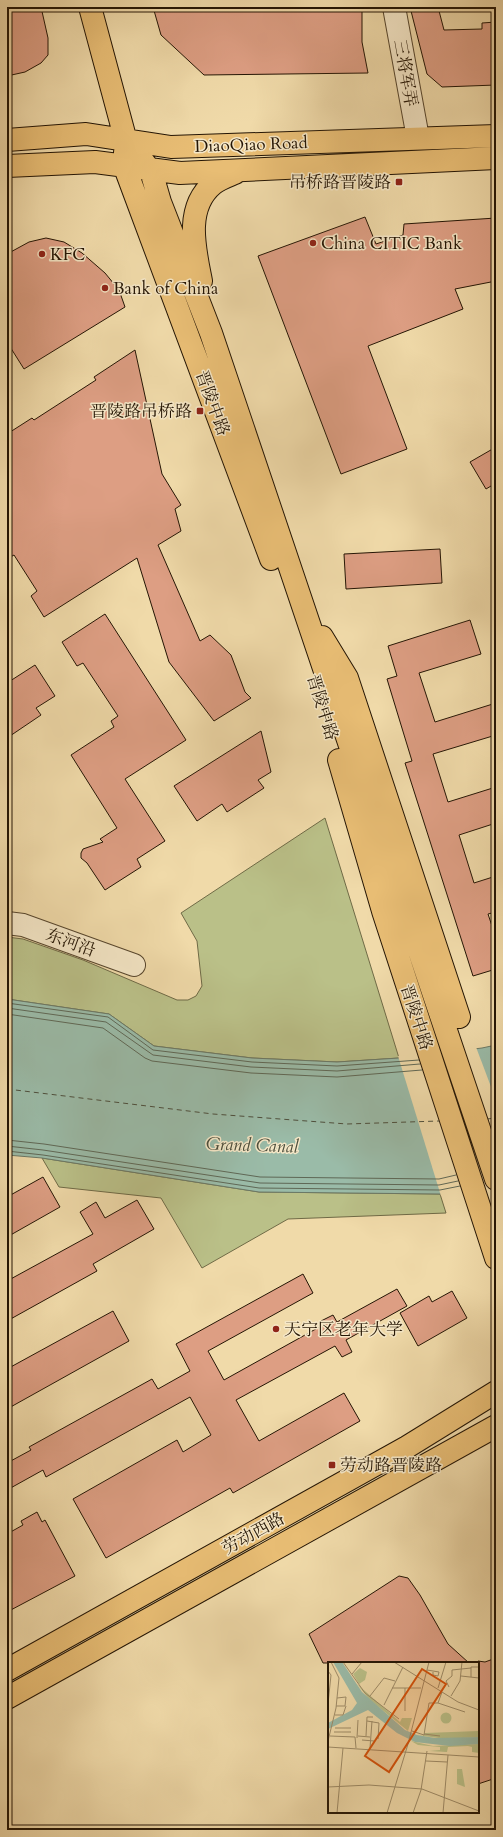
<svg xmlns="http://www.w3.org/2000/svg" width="503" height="1837" viewBox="0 0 503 1837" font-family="Cardo,'Noto Serif SC',serif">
<rect width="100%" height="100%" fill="#f0daa9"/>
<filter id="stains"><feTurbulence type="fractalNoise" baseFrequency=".005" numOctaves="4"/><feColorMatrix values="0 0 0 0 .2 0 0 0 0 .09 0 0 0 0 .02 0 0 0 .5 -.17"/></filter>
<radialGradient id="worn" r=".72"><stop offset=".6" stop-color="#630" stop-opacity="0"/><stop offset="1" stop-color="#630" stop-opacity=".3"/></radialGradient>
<!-- green -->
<path fill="#bac088" stroke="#6f6a46" d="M 325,818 L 399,1058 L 337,1062 L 252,1058 L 154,1046 L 109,1014 L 7,999 L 7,937 L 23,939 L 83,960 L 177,1000 L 188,1000 L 196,996 L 202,986 L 197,941 L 181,913 Z
M 42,1158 L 259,1192 L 440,1194 L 446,1213 L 288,1219 L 202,1268 L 161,1198 L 59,1187 Z"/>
<!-- water -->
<path fill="#9abba8" stroke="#6b7966" d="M 7,999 L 109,1014 L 154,1046 L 252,1058 L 337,1062 L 399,1058 L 482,1048 L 496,1045 L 496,1182 L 440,1194 L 259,1192 L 42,1158 L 7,1155 Z"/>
<!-- pier -->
<path fill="#f0daa9" d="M 476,1047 L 496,1100 L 496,1184 L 441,1196 L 398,1056 Z"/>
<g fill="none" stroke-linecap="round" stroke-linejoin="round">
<!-- shore -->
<path stroke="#5f6856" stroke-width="1" d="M 7,1003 L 108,1017 L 153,1050 L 252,1062 L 337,1066 L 419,1060
M 7,1008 L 106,1022 L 153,1055 L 251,1067 L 337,1071 L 420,1064
M 7,1014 L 103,1028 L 145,1058 L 152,1061 L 251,1073 L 337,1077 L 422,1070
M 7,1140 L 44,1144 L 260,1177 L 439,1179 L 456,1175
M 7,1146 L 43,1150 L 260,1183 L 439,1185 L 458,1181
M 7,1151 L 43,1155 L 259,1188 L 440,1190 L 460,1186"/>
<!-- ferry -->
<path stroke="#4d4f3d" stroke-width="1" stroke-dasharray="5 4" stroke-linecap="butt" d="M 7,1089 L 213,1114 L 347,1124 L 439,1121
M 487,1119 L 496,1118"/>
</g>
<!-- building -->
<path fill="#dd9e83" stroke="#241504" d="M 7,7 L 41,7 L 48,38 L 48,55 L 41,63 L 25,72 L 7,76 Z
M 153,7 L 362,7 L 362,42 L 368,73 L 204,75 L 161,35 Z
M 410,7 L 438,7 L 444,30 L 482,29 L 482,23 L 496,22 L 496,85 L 442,87 L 427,74 Z
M 365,217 L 376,244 L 403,235 L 404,224 L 496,218 L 496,281 L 455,289 L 463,309 L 368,346 L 407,449 L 341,474 L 258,256 Z
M 46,238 L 64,242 L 82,253 L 105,273 L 119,290 L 125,307 L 24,369 L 7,342 L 7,254 L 29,242 Z
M 135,350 L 162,474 L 181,505 L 175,509 L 181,531 L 158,545 L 200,641 L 210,635 L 231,655 L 245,692 L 251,698 L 214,721 L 169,662 L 137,558 L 44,617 L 31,596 L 37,591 L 14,555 L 7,559 L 7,434 L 32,418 L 34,420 L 96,380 L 94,377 Z
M 496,447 L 496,483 L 486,489 L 470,462 Z
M 440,549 L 442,583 L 346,589 L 344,554 Z
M 105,614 L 186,740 L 125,779 L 165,841 L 137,859 L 141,867 L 105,890 L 87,863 L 81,858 L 81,853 L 83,849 L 103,842 L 100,839 L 117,828 L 71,755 L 114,727 L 111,721 L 118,716 L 83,663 L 77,666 L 62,642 Z
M 470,620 L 481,654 L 419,673 L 435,722 L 496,703 L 496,735 L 433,754 L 448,802 L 496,787 L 496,823 L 459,835 L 474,883 L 496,876 L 496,912 L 488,914 L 496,938 L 496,969 L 473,976 L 405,763 L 412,761 L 387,679 L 397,676 L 388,646 Z
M 35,665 L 55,696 L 36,708 L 41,715 L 7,738 L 7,683 Z
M 261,731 L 271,772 L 258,780 L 264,788 L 227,812 L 222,804 L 197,821 L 174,786 Z
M 43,1177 L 60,1207 L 7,1237 L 7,1197 Z
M 137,1200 L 154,1229 L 93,1264 L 97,1271 L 7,1321 L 7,1281 L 93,1234 L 80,1212 L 96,1202 L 105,1218 Z
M 303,1274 L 313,1293 L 208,1351 L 224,1380 L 323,1325 L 321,1321 L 333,1315 L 337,1322 L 397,1289 L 407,1306 L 346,1340 L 352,1352 L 342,1357 L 335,1346 L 236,1400 L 259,1441 L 344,1393 L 360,1421 L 233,1493 L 230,1488 L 106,1558 L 73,1499 L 177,1440 L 183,1452 L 211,1435 L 190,1397 L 46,1477 L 43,1470 L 7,1490 L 7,1463 L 31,1450 L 29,1447 L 152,1379 L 158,1389 L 190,1371 L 176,1344 Z
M 452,1291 L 467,1318 L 418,1346 L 400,1313 L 429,1296 L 432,1302 Z
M 113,1311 L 129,1341 L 7,1409 L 7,1369 Z
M 37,1512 L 42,1522 L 45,1520 L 75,1576 L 7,1612 L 7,1534 L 23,1525 L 21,1521 Z
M 399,1576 L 408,1578 L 420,1595 L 448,1644 L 469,1663 L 323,1663 L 309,1634 Z
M 496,1658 L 496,1778 L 478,1784 L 478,1661 L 485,1662 Z"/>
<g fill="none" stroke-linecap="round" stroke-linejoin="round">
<defs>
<path id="minor" d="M 394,7 L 418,138
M 7,923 L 23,925 L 134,965"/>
<path id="major" d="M 90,7 L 126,141 L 151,171 L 160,202 L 211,333 L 496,1179
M 7,140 L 86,134 L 171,147 L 496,136
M 126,141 L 124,165 L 271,559
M 7,166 L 95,162 L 180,173 L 496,158
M 201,281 C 195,250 184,208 213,184 C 219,179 228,176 235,173
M 322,637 L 347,678 L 459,1017
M 339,760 L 383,911 L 496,1258
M 7,1670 L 407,1447 L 496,1392
M 7,1698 L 496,1426"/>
</defs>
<!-- minor casing -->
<use href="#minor" stroke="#57462d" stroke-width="24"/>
<!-- major casing -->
<use href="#major" stroke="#241504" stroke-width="24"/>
<!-- minor -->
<use href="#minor" stroke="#f5e7c7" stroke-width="22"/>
<!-- major -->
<use href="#major" stroke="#e8bd74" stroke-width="22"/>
</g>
<!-- markers -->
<g fill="#8f2418" stroke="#f5e7c7" stroke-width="1.5">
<rect x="395" y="178" width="8" height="8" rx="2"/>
<circle cx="313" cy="243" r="4"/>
<circle cx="42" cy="254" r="4"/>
<circle cx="105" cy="288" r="4"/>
<rect x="196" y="407" width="8" height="8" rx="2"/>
<circle cx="276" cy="1329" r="4"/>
<rect x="328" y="1461" width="8" height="8" rx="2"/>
</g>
<g text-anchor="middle" stroke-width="3" stroke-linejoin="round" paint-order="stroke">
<!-- street labels -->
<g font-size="17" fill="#241504" stroke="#f5e7c7">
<text transform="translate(406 73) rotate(80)" y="6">三将军弄</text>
<text transform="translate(251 144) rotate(-2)" y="6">DiaoQiao Road</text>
<text transform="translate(213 403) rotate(70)" y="6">晋陵中路</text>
<text transform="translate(323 707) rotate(73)" y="6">晋陵中路</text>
<text transform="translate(71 942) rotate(20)" y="6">东河沿</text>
<text transform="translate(417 1017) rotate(72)" y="6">晋陵中路</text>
<text transform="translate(253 1533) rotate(-29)" y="6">劳动西路</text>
</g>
<!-- poi labels -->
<g font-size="17" fill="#241504" stroke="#f5e7c7" text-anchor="start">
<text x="391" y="188" text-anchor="end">吊桥路晋陵路</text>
<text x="321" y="249">China CITIC Bank</text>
<text x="50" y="260">KFC</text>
<text x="113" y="294">Bank of China</text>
<text x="192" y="417" text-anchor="end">晋陵路吊桥路</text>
<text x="284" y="1335">天宁区老年大学</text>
<text x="340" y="1471">劳动路晋陵路</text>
</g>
<!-- water labels -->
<g font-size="18" font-style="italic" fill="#4d4f3d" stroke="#f5e7c7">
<text transform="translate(252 1145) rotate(2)" y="6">Grand Canal</text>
</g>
</g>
<!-- overview -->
<g transform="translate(328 1662)">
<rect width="151" height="151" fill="#f0daa9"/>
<path d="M 32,6 L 39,10 L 37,18 L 31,22 L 25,12 ZM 29,22 L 72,60 L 74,56 L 84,56 L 80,69 L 41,37 ZM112.5 56a5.5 5.5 0 1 1 11 0a5.5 5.5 0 1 1-11 0ZM 151,69 L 151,75 L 118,77 L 96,74 L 85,71 L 95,74 L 97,71 ZM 83,79 L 105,84 L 151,82 L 151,91 L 144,90 L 144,85 L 140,84 L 120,85 L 119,90 L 101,89 L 112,88 L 112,85 L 90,83 ZM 129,107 L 134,107 L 137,125 L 129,122 Z" fill="#bac088"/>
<path d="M 5,0 L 14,0 L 34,30 L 77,68 L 89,73 L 107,76 L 151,75 L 151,82 L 122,84 L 87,80 L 69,71 L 40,48 L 0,67 L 0,61 L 24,48 L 29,41 Z" fill="#9abba8"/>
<path fill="none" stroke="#9abba8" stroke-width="2" d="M 10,0 L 31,33 L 83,75 L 105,80 L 151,79"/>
<path fill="none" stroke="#9e8b67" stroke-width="1" d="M 15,0 L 37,31 L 71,57M 66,0 L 130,40 L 151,48M 99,8 L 111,10 L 110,14 L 105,13 L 105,10M 0,9 L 3,13 L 0,42M 24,12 L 34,0M 133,14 L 151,16M 143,15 L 143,5 L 151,5M 121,25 L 118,19 L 124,14 L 124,8 L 143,6M 64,26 L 93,26M 77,26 L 77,49M 110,26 L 118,0M 42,34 L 56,16 L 67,19M 123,34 L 132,19 L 134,0M 110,41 L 137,50M 56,43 L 75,5M 8,44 L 17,44 L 18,35 L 9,36M 7,53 L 15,53 L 18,44M 39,59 L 51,61 L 50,77M 7,66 L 23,66M 84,69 L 96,73 L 101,41 L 110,41 L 114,30M 6,70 L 23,70M 96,72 L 112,74M 2,74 L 27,75 L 28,86M 30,74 L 42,75M 38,74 L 39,55 L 45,55M 29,76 L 30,58M 34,78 L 46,79M 0,79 L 8,46 L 11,16 L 3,0M 0,85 L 151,95M 42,86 L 44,59M 98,99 L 119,100M 0,125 L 41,123 L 94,127 L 151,149M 9,151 L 15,86M 59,151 L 80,82 L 101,0M 85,151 L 93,128 L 99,89M 115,151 L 120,93"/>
<path fill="#d4520b" fill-opacity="0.15" stroke="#d4520b" stroke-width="2" d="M 94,7 L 118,22 L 61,110 L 37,94 Z"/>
<rect width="151" height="151" fill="none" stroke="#241504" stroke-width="2"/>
</g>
<!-- margin -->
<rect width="503" height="1837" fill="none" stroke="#f0daa9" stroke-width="24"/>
<rect x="8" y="8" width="487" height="1821" fill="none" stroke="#241504" stroke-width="2"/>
<rect x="12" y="12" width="479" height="1813" fill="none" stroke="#241504"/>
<rect width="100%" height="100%" filter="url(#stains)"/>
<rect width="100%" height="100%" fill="url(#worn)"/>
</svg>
